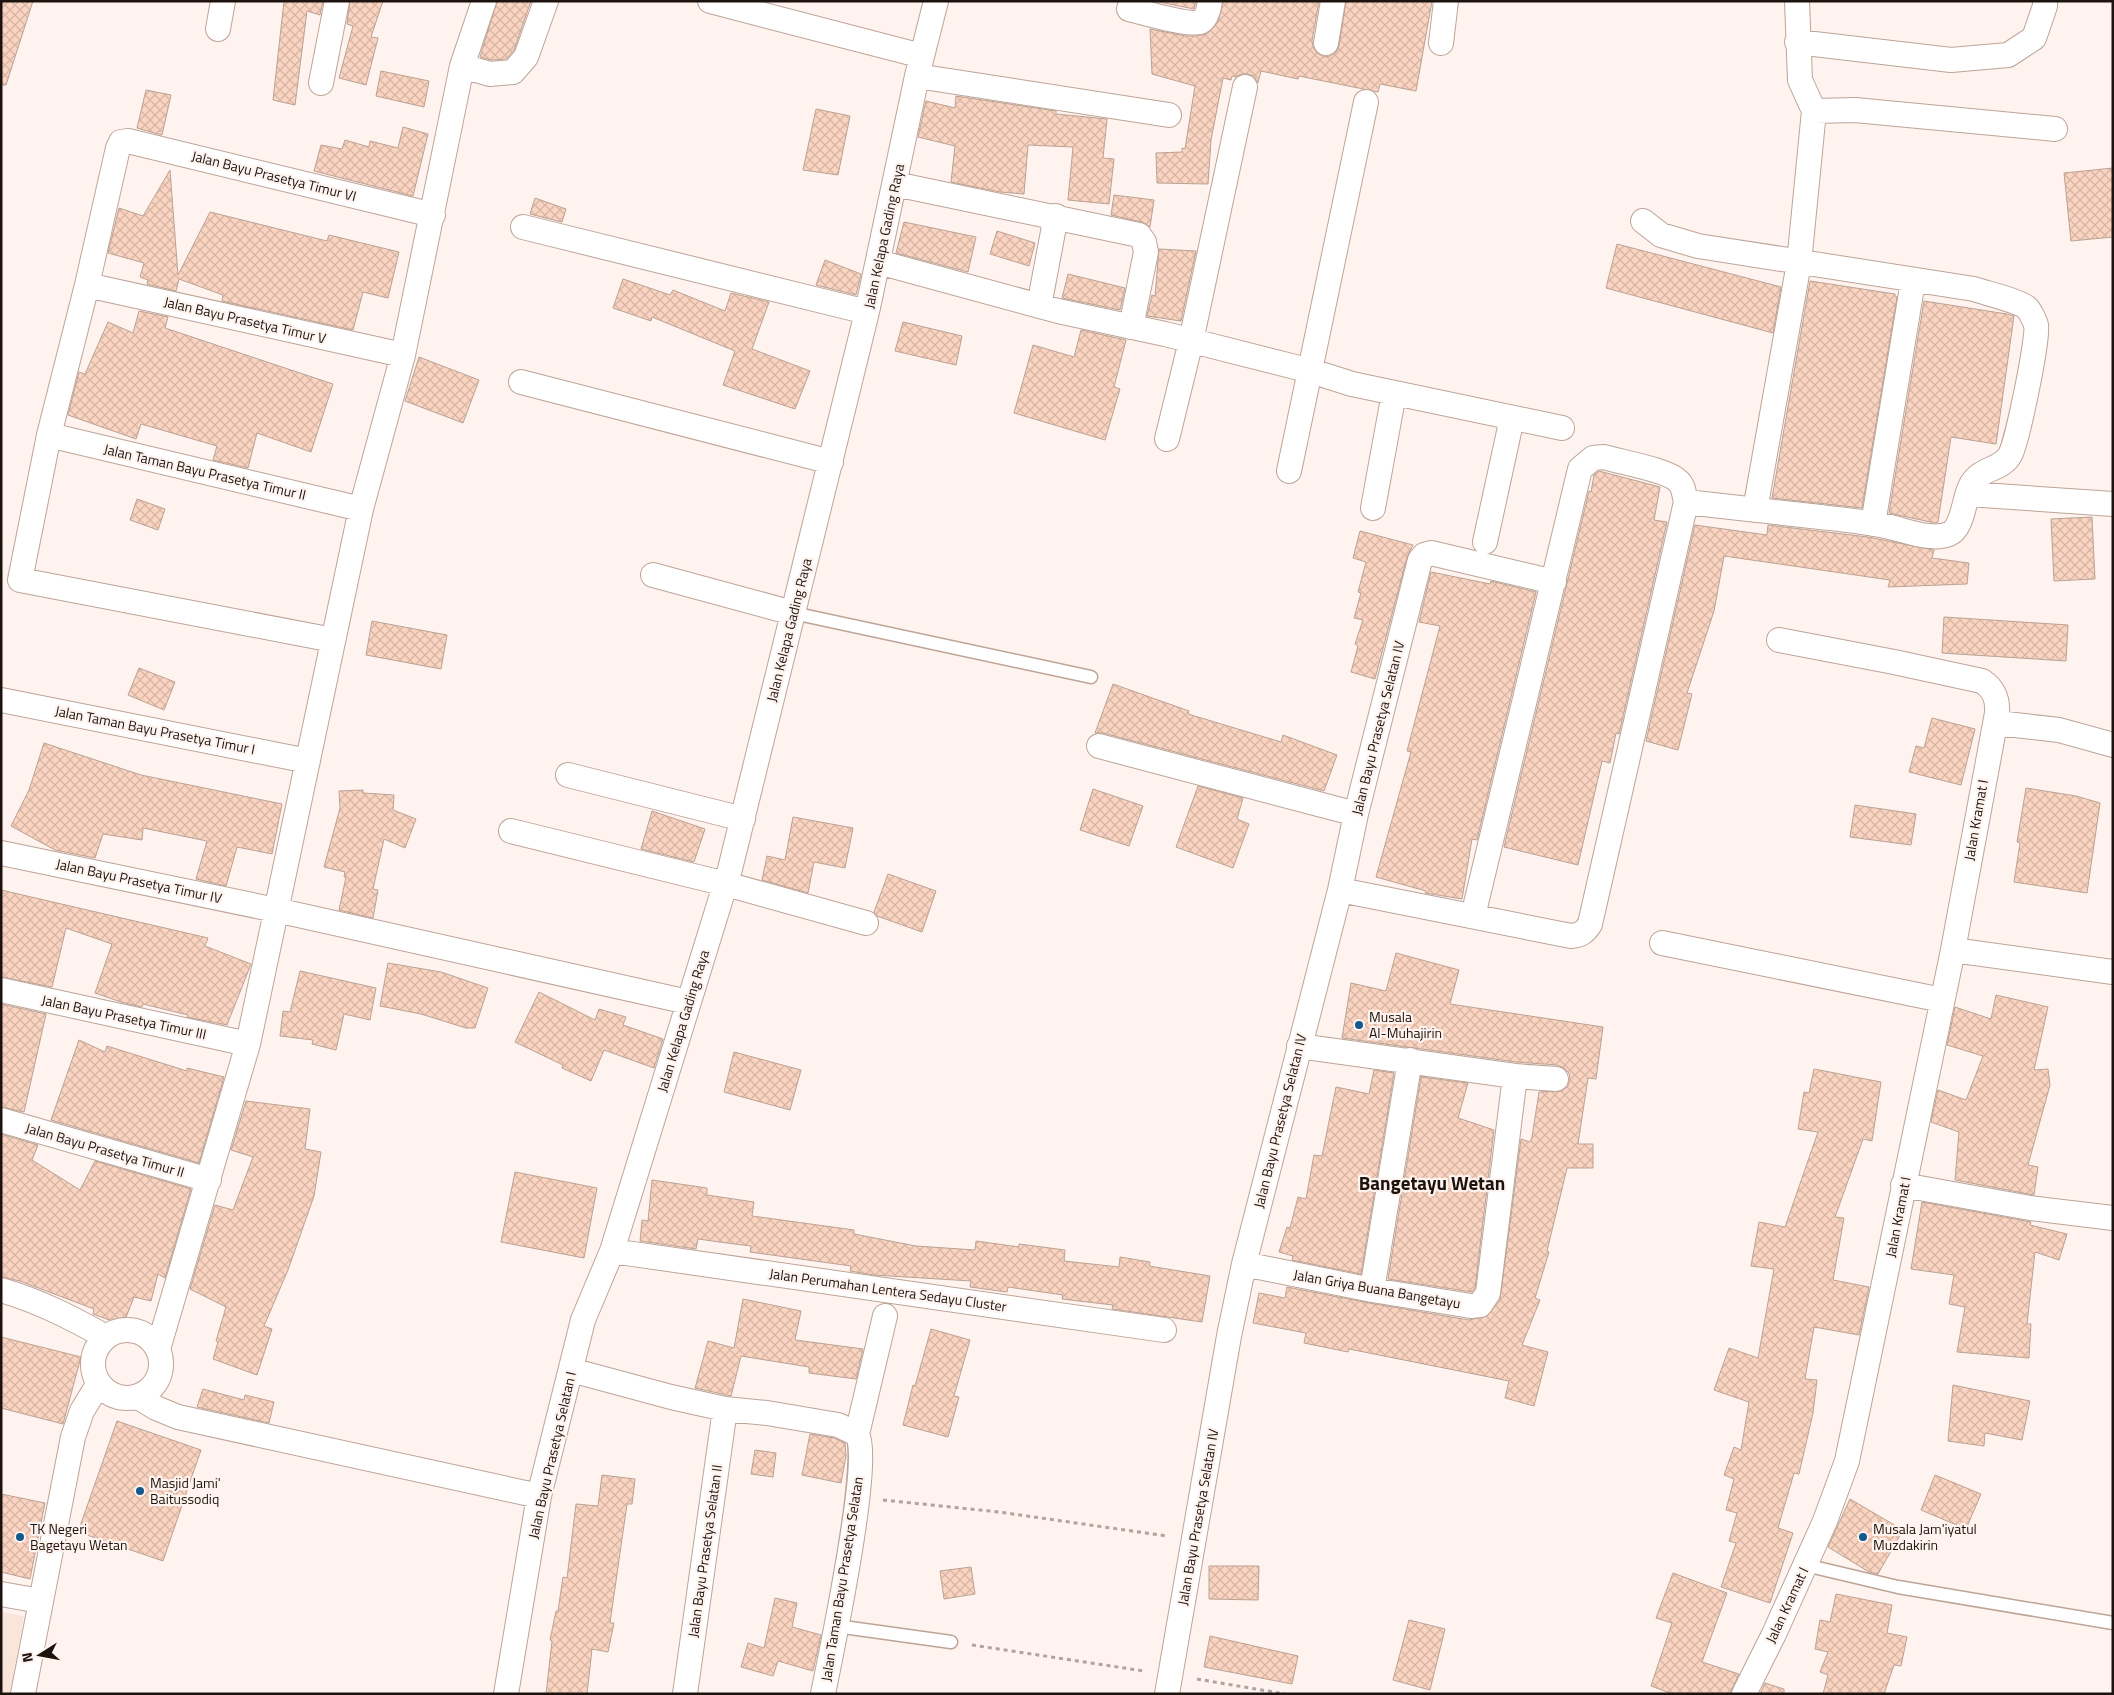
<svg xmlns="http://www.w3.org/2000/svg" width="2114" height="1695" viewBox="0 0 2114 1695" font-family="'Titillium Web',sans-serif">
<defs>
<pattern id="building-cross-hatch" width="8" height="8" patternUnits="userSpaceOnUse" patternTransform="scale(1.25)"><rect width="8" height="8" fill="#fad4c0"/><path d="M0 0l8 8M0 8l8-8" fill="none" stroke="#d6b5a4"/></pattern>
</defs>
<rect width="100%" height="100%" fill="#fef3ee"/>
<!-- built -->
<path fill="#fae5db" d="M 1,1612 L 24,1616 L 10,1694 L 1,1694 Z"/>
<!-- building -->
<path fill="url(#building-cross-hatch)" stroke="#bba295" d="M 1,1 L 33,1 L 6,85 L 1,85 Z
M 284,1 L 323,1 L 320,15 L 307,11 L 295,105 L 273,100 Z
M 350,1 L 383,1 L 371,37 L 378,38 L 366,85 L 339,78 L 353,26 L 347,24 Z
M 497,1 L 531,1 L 514,50 L 506,59 L 491,60 L 480,57 Z
M 1154,1 L 1196,1 L 1194,9 Z
M 1223,1 L 1319,1 L 1312,41 L 1313,47 L 1317,53 L 1324,57 L 1330,56 L 1336,52 L 1339,46 L 1346,1 L 1432,1 L 1416,91 L 1380,84 L 1378,92 L 1299,76 L 1298,79 L 1261,71 L 1258,83 L 1254,76 L 1247,74 L 1241,74 L 1235,77 L 1232,76 L 1231,80 L 1223,78 L 1211,140 L 1208,184 L 1157,183 L 1156,153 L 1182,152 L 1182,148 L 1185,149 L 1195,86 L 1152,74 L 1150,29 L 1185,36 L 1196,36 L 1207,34 L 1218,22 Z
M 381,71 L 429,81 L 424,107 L 376,96 Z
M 146,90 L 171,95 L 162,135 L 137,128 Z
M 956,96 L 1056,111 L 1056,114 L 1107,119 L 1103,158 L 1114,159 L 1109,204 L 1068,200 L 1073,147 L 1028,145 L 1024,194 L 1000,192 L 951,182 L 955,146 L 918,137 L 926,101 L 955,108 Z
M 816,109 L 850,116 L 838,175 L 803,170 Z
M 403,127 L 428,134 L 413,196 L 314,171 L 321,145 L 342,149 L 345,140 L 369,147 L 370,141 L 398,148 Z
M 2113,168 L 2113,237 L 2071,241 L 2064,173 Z
M 170,170 L 178,275 L 210,212 L 327,241 L 329,235 L 399,252 L 388,298 L 363,292 L 353,330 L 222,301 L 223,295 L 179,279 L 176,291 L 147,284 L 148,280 L 140,277 L 144,263 L 108,253 L 119,208 L 143,216 Z
M 1114,195 L 1154,200 L 1150,227 L 1142,222 L 1111,215 Z
M 535,198 L 566,209 L 562,222 L 530,214 Z
M 904,222 L 976,237 L 968,272 L 896,253 Z
M 997,231 L 1035,243 L 1029,266 L 990,254 Z
M 1617,244 L 1781,287 L 1773,333 L 1606,288 Z
M 1159,249 L 1196,251 L 1181,321 L 1147,316 L 1152,295 L 1155,296 Z
M 825,260 L 861,274 L 856,295 L 816,285 Z
M 1068,274 L 1125,288 L 1120,310 L 1062,298 Z
M 623,279 L 670,295 L 673,290 L 725,311 L 731,293 L 769,302 L 752,349 L 810,371 L 795,409 L 723,385 L 735,351 L 652,317 L 651,321 L 613,308 Z
M 1810,281 L 1895,294 L 1895,296 L 1897,297 L 1862,508 L 1772,498 Z
M 1924,301 L 2007,314 L 2014,316 L 1996,444 L 1951,437 L 1938,522 L 1935,523 L 1889,513 Z
M 139,311 L 168,317 L 165,328 L 333,384 L 311,452 L 257,433 L 248,468 L 213,460 L 217,446 L 141,424 L 136,439 L 68,415 L 79,372 L 85,374 L 108,322 L 133,333 Z
M 903,322 L 962,336 L 956,365 L 895,351 Z
M 1081,330 L 1126,340 L 1114,387 L 1120,389 L 1105,440 L 1014,413 L 1033,345 L 1074,357 Z
M 419,357 L 479,380 L 463,423 L 405,401 Z
M 1599,471 L 1660,487 L 1654,520 L 1667,522 L 1619,734 L 1616,733 L 1610,763 L 1602,761 L 1578,865 L 1504,847 L 1589,491 L 1591,492 L 1594,475 Z
M 137,499 L 165,509 L 158,530 L 130,520 Z
M 2092,517 L 2095,579 L 2054,581 L 2051,519 Z
M 1695,525 L 1767,535 L 1768,525 L 1868,537 L 1934,550 L 1932,558 L 1969,563 L 1967,584 L 1888,587 L 1890,580 L 1724,556 L 1714,611 L 1687,693 L 1692,694 L 1678,750 L 1646,741 Z
M 1360,531 L 1413,545 L 1407,557 L 1375,679 L 1351,672 L 1358,646 L 1355,644 L 1363,620 L 1354,618 L 1361,593 L 1358,592 L 1366,562 L 1353,558 Z
M 1431,572 L 1490,584 L 1491,581 L 1536,592 L 1477,840 L 1472,839 L 1462,899 L 1425,893 L 1426,891 L 1376,877 L 1411,752 L 1407,751 L 1440,626 L 1419,622 Z
M 1944,617 L 2068,625 L 2066,661 L 1942,653 Z
M 372,621 L 447,635 L 441,669 L 366,655 Z
M 139,668 L 175,682 L 164,710 L 128,695 Z
M 1113,684 L 1189,711 L 1188,714 L 1281,742 L 1283,735 L 1337,755 L 1324,791 L 1103,733 L 1095,733 Z
M 1932,718 L 1975,729 L 1961,785 L 1909,772 L 1916,746 L 1924,748 Z
M 44,743 L 141,775 L 282,804 L 272,854 L 237,847 L 226,886 L 196,879 L 207,841 L 143,828 L 142,840 L 103,834 L 95,858 L 55,850 L 11,826 L 29,790 Z
M 1198,786 L 1243,798 L 1237,819 L 1249,824 L 1233,868 L 1176,847 Z
M 2026,788 L 2076,796 L 2100,803 L 2087,893 L 2014,882 L 2020,843 L 2017,842 Z
M 1093,789 L 1143,806 L 1129,846 L 1080,830 Z
M 363,790 L 363,793 L 394,795 L 393,810 L 416,819 L 405,848 L 384,839 L 373,889 L 378,890 L 373,918 L 339,910 L 346,877 L 344,877 L 345,872 L 324,867 L 340,808 L 339,791 Z
M 1855,805 L 1916,814 L 1911,845 L 1850,837 Z
M 652,811 L 705,829 L 694,862 L 641,849 Z
M 793,817 L 853,828 L 845,868 L 814,862 L 808,893 L 762,880 L 767,856 L 785,860 Z
M 888,874 L 936,891 L 922,932 L 877,916 L 874,912 Z
M 1,890 L 208,938 L 205,946 L 251,964 L 227,1025 L 187,1017 L 188,1015 L 143,1004 L 142,1007 L 121,1002 L 95,993 L 112,944 L 66,928 L 52,987 L 1,977 Z
M 1396,953 L 1459,970 L 1450,1004 L 1603,1027 L 1596,1079 L 1588,1078 L 1578,1144 L 1593,1144 L 1593,1168 L 1567,1168 L 1547,1251 L 1549,1252 L 1535,1298 L 1540,1300 L 1522,1345 L 1548,1352 L 1534,1406 L 1505,1398 L 1509,1381 L 1349,1349 L 1348,1352 L 1304,1343 L 1306,1333 L 1253,1323 L 1259,1293 L 1285,1298 L 1287,1287 L 1369,1303 L 1469,1320 L 1487,1316 L 1500,1300 L 1521,1139 L 1530,1142 L 1532,1137 L 1539,1092 L 1562,1091 L 1568,1086 L 1570,1080 L 1569,1073 L 1564,1068 L 1557,1065 L 1516,1062 L 1342,1038 L 1351,983 L 1386,991 Z
M 388,963 L 441,972 L 488,988 L 475,1028 L 466,1028 L 421,1014 L 380,1006 Z
M 300,971 L 376,988 L 370,1020 L 344,1014 L 336,1050 L 312,1044 L 313,1040 L 280,1036 L 283,1011 L 290,1012 Z
M 539,992 L 595,1020 L 599,1009 L 626,1017 L 623,1025 L 663,1039 L 654,1068 L 604,1050 L 591,1081 L 562,1068 L 563,1065 L 515,1042 Z
M 1996,995 L 2048,1007 L 2034,1070 L 2048,1069 L 2050,1085 L 2028,1165 L 2038,1167 L 2034,1195 L 1955,1180 L 1959,1132 L 1931,1122 L 1938,1090 L 1966,1100 L 1983,1056 L 1947,1045 L 1955,1007 L 1991,1019 Z
M 1,1004 L 46,1014 L 24,1112 L 1,1107 Z
M 79,1040 L 105,1052 L 107,1046 L 187,1071 L 187,1068 L 224,1077 L 199,1163 L 51,1120 Z
M 734,1052 L 801,1070 L 790,1110 L 724,1092 Z
M 1814,1069 L 1881,1082 L 1872,1141 L 1863,1139 L 1835,1217 L 1844,1218 L 1833,1280 L 1869,1287 L 1859,1335 L 1814,1327 L 1805,1379 L 1817,1380 L 1813,1413 L 1799,1474 L 1794,1473 L 1778,1528 L 1793,1533 L 1770,1603 L 1721,1587 L 1736,1543 L 1729,1541 L 1737,1513 L 1726,1510 L 1734,1479 L 1724,1475 L 1734,1447 L 1741,1450 L 1749,1402 L 1714,1390 L 1729,1348 L 1758,1358 L 1774,1269 L 1751,1266 L 1759,1222 L 1785,1227 L 1818,1132 L 1798,1129 L 1804,1092 L 1809,1093 Z
M 1374,1070 L 1394,1073 L 1361,1274 L 1292,1260 L 1293,1256 L 1279,1252 L 1287,1227 L 1290,1228 L 1298,1197 L 1306,1199 L 1314,1155 L 1322,1156 L 1336,1087 L 1369,1094 Z
M 1421,1077 L 1468,1083 L 1458,1118 L 1494,1130 L 1475,1288 L 1472,1292 L 1388,1279 Z
M 246,1101 L 310,1109 L 305,1149 L 321,1152 L 314,1196 L 288,1270 L 264,1326 L 272,1329 L 257,1375 L 213,1359 L 218,1342 L 216,1341 L 226,1307 L 190,1289 L 215,1205 L 233,1210 L 253,1157 L 231,1150 Z
M 1,1134 L 38,1145 L 32,1160 L 80,1190 L 95,1161 L 191,1189 L 165,1278 L 158,1274 L 151,1301 L 134,1297 L 123,1325 L 93,1314 L 94,1309 L 20,1281 L 1,1277 Z
M 515,1172 L 597,1188 L 584,1258 L 501,1242 Z
M 652,1180 L 707,1188 L 707,1195 L 754,1202 L 752,1216 L 854,1230 L 854,1234 L 916,1246 L 975,1250 L 976,1241 L 1019,1247 L 1019,1244 L 1065,1250 L 1064,1261 L 1119,1267 L 1120,1257 L 1150,1262 L 1149,1266 L 1210,1276 L 1202,1322 L 1112,1309 L 1113,1305 L 1062,1299 L 1063,1295 L 1008,1287 L 1007,1292 L 970,1287 L 971,1281 L 874,1275 L 850,1271 L 851,1266 L 750,1252 L 751,1246 L 727,1243 L 698,1239 L 696,1249 L 640,1241 L 642,1220 L 648,1221 Z
M 1922,1202 L 2031,1222 L 2030,1225 L 2067,1234 L 2059,1260 L 2035,1252 L 2027,1324 L 2031,1324 L 2029,1358 L 1957,1352 L 1965,1307 L 1949,1304 L 1954,1275 L 1911,1269 Z
M 743,1299 L 801,1311 L 795,1340 L 863,1349 L 856,1379 L 809,1373 L 809,1367 L 741,1356 L 731,1396 L 695,1388 L 708,1341 L 734,1348 Z
M 931,1329 L 970,1340 L 954,1396 L 959,1397 L 948,1437 L 903,1425 L 913,1385 L 915,1386 Z
M 1,1337 L 81,1357 L 63,1424 L 1,1408 Z
M 1953,1385 L 2030,1401 L 2022,1440 L 1985,1433 L 1984,1446 L 1948,1441 Z
M 203,1389 L 244,1400 L 245,1395 L 274,1402 L 269,1423 L 197,1407 Z
M 117,1421 L 201,1450 L 163,1561 L 78,1532 Z
M 810,1434 L 834,1438 L 845,1443 L 846,1456 L 841,1483 L 802,1475 Z
M 755,1450 L 776,1453 L 773,1477 L 751,1474 Z
M 602,1475 L 635,1479 L 632,1504 L 627,1504 L 610,1623 L 614,1623 L 608,1652 L 592,1649 L 587,1694 L 546,1694 L 552,1641 L 550,1640 L 556,1611 L 558,1611 L 563,1577 L 567,1578 L 576,1504 L 598,1506 Z
M 1935,1475 L 1981,1494 L 1966,1529 L 1921,1510 Z
M 1,1494 L 45,1503 L 30,1579 L 1,1572 Z
M 1850,1499 L 1903,1530 L 1878,1574 L 1869,1572 L 1828,1547 Z
M 1209,1566 L 1259,1566 L 1258,1600 L 1209,1599 Z
M 971,1567 L 975,1594 L 944,1599 L 940,1571 Z
M 1673,1573 L 1727,1593 L 1702,1662 L 1739,1674 L 1730,1694 L 1673,1694 L 1651,1686 L 1672,1623 L 1656,1618 Z
M 1836,1594 L 1892,1605 L 1887,1633 L 1907,1637 L 1901,1666 L 1894,1665 L 1884,1694 L 1823,1694 L 1828,1675 L 1820,1672 L 1828,1652 L 1815,1649 L 1820,1620 L 1830,1622 Z
M 775,1598 L 797,1603 L 792,1627 L 821,1635 L 813,1671 L 778,1661 L 773,1676 L 741,1667 L 748,1643 L 764,1648 Z
M 1409,1620 L 1445,1629 L 1430,1690 L 1393,1680 Z
M 1210,1636 L 1298,1656 L 1292,1684 L 1204,1667 Z
M 1765,1683 L 1784,1689 L 1784,1694 L 1760,1694 Z"/>
<g fill="none" stroke-linecap="round" stroke-linejoin="round">
<defs>
<path id="service" d="M 793,613 L 1091,677
M 1805,1565 L 1898,1587 L 2113,1623
M 836,1626 L 951,1642"/>
<path id="minor" d="M 710,1 L 922,56
M 1797,1 L 1800,80 L 1814,111 L 1855,110 L 2055,129
M 1129,9 C 1142,12 1189,26 1200,22 C 1207,19 1209,8 1210,1
M 218,29 L 223,1
M 1797,42 L 1951,60 L 2008,55 L 2034,38 L 2045,6 L 2045,1
M 1326,43 L 1333,1
M 1441,43 L 1446,1
M 462,66 L 484,1
M 917,76 L 1169,115
M 321,83 L 337,1
M 895,184 L 1139,235 L 1144,242 L 1146,252 L 1131,327
M 1643,221 L 1661,235 L 1698,246 L 1974,289 C 1985,293 2020,301 2027,308 C 2030,311 2035,321 2036,325 C 2039,337 2017,443 2010,455 C 2001,471 1979,467 1970,487 C 1964,499 1963,528 1949,534 C 1932,541 1907,531 1890,527 C 1864,521 1837,519 1811,516 C 1769,511 1728,507 1686,502
M 523,227 L 867,312
M 878,262 L 1058,311 L 1165,334 L 1311,371 L 1352,384 L 1562,428
M 87,285 L 403,355
M 1039,306 L 1056,216
M 521,382 L 831,462
M 49,435 L 361,509
M 1167,439 L 1191,341 L 1245,87
M 1289,471 L 1366,102
M 1968,494 L 2113,504
M 1373,508 L 1394,393
M 1755,510 L 1799,263 L 1814,111
M 1873,524 L 1913,281
M 1485,542 L 1512,418
M 653,575 L 793,613
M 333,640 L 20,580 L 49,435 L 87,285 L 118,148 L 121,142 L 128,141 L 433,215
M 1,700 L 308,761
M 1997,723 L 2059,730 L 2113,745
M 1099,746 L 1356,814
M 568,775 L 743,819
M 511,831 L 726,884 L 866,923
M 1,853 L 276,910 L 688,1002
M 1340,890 L 1571,936 C 1581,935 1585,932 1590,924 L 1686,502 C 1684,495 1684,486 1678,481 C 1668,470 1620,462 1604,457 L 1593,458 L 1580,469 L 1473,916
M 1662,943 L 1942,1000
M 1953,950 L 2113,972
M 1,990 L 248,1044
M 1515,1076 L 1556,1079
M 1,1120 L 209,1180
M 1903,1185 L 2030,1208 L 2113,1218
M 612,1251 L 1164,1330
M 1244,1264 L 1372,1290 L 1471,1306 L 1480,1305 L 1488,1293 L 1515,1076 L 1299,1046
M 1,1290 C 39,1301 72,1318 106,1337
M 1372,1290 L 1410,1060
M93 1364a34 34 0 1 1 68 0a34 34 0 1 1-68 0Z
M 158,1349 L 248,1044 L 361,509 L 403,355 L 462,66 L 490,74 L 513,72 L 526,57 L 546,1
M 571,1370 L 671,1397 L 725,1409 L 767,1413 L 838,1425 L 857,1434
M 138,1397 L 156,1408 L 178,1417 L 539,1496
M 857,1434 L 885,1316
M 1,1594 L 40,1601
M 23,1694 L 73,1437 L 82,1411 L 99,1383
M 506,1694 L 539,1496 L 583,1320 L 612,1251 L 730,869 L 867,312 L 917,76 L 936,1
M 685,1694 L 725,1409
M 823,1694 C 831,1654 872,1460 857,1434
M 1167,1694 L 1229,1336 L 1244,1264 L 1340,890 L 1356,814 L 1420,560 L 1424,555 L 1431,553 L 1554,582
M 1744,1694 L 1774,1634 L 1825,1521 L 1847,1461 L 1953,950 L 1997,713 C 1998,699 1994,689 1982,681 L 1894,662 L 1779,640"/>
</defs>
<!-- service casing -->
<use href="#service" stroke="#bda497" stroke-width="15"/>
<!-- minor casing -->
<use href="#minor" stroke="#bda497" stroke-width="26"/>
<!-- path -->
<path stroke="#aea49f" stroke-width="3" stroke-dasharray="4 4" stroke-linecap="butt" d="M 883,1500 L 999,1512 L 1167,1536
M 972,1645 L 1144,1671
M 1197,1679 L 1285,1694"/>
<!-- service -->
<use href="#service" stroke="#fff" stroke-width="12"/>
<!-- minor -->
<use href="#minor" stroke="#fff" stroke-width="24"/>
</g>
<!-- markers -->
<g fill="#12598d" stroke="#fef3ee" stroke-width="2">
<circle cx="1359" cy="1025" r="5"/>
<circle cx="140" cy="1491" r="5"/>
<circle cx="20" cy="1537" r="5"/>
<circle cx="1863" cy="1537" r="5"/>
</g>
<g text-anchor="middle" stroke-width="4.5" stroke-linejoin="round" paint-order="stroke">
<!-- street labels -->
<g font-size="14" fill="#1c130e" stroke="#fef3ee">
<text transform="translate(274 176) rotate(14)" y="5">Jalan Bayu Prasetya Timur VI</text>
<text transform="translate(884 236) rotate(-78)" y="5">Jalan Kelapa Gading Raya</text>
<text transform="translate(245 320) rotate(13)" y="5">Jalan Bayu Prasetya Timur V</text>
<text transform="translate(205 472) rotate(13)" y="5">Jalan Taman Bayu Prasetya Timur II</text>
<text transform="translate(789 630) rotate(-76)" y="5">Jalan Kelapa Gading Raya</text>
<text transform="translate(1378 728) rotate(-76)" y="5">Jalan Bayu Prasetya Selatan IV</text>
<text transform="translate(155 730) rotate(11)" y="5">Jalan Taman Bayu Prasetya Timur I</text>
<text transform="translate(1976 820) rotate(-80)" y="5">Jalan Kramat I</text>
<text transform="translate(139 881) rotate(12)" y="5">Jalan Bayu Prasetya Timur IV</text>
<text transform="translate(124 1017) rotate(12)" y="5">Jalan Bayu Prasetya Timur III</text>
<text transform="translate(683 1021) rotate(-73)" y="5">Jalan Kelapa Gading Raya</text>
<text transform="translate(1280 1121) rotate(-76)" y="5">Jalan Bayu Prasetya Selatan IV</text>
<text transform="translate(105 1150) rotate(16)" y="5">Jalan Bayu Prasetya Timur II</text>
<text transform="translate(1898 1217) rotate(-79)" y="5">Jalan Kramat I</text>
<text transform="translate(1377 1289) rotate(10)" y="5">Jalan Griya Buana Bangetayu</text>
<text transform="translate(888 1290) rotate(8)" y="5">Jalan Perumahan Lentera Sedayu Cluster</text>
<text transform="translate(552 1455) rotate(-77)" y="5">Jalan Bayu Prasetya Selatan I</text>
<text transform="translate(1198 1517) rotate(-80)" y="5">Jalan Bayu Prasetya Selatan IV</text>
<text transform="translate(705 1551) rotate(-82)" y="5">Jalan Bayu Prasetya Selatan II</text>
<text transform="translate(842 1579) rotate(-81)" y="5">Jalan Taman Bayu Prasetya Selatan</text>
<text transform="translate(1787 1605) rotate(-65)" y="5">Jalan Kramat I</text>
</g>
<!-- poi labels -->
<g font-size="14" fill="#1c130e" stroke="#fef3ee" text-anchor="start">
<text x="1369" y="1022">Musala<tspan x="1369" dy="16">Al-Muhajirin</tspan></text>
<text x="150" y="1488">Masjid Jami'<tspan x="150" dy="16">Baitussodiq</tspan></text>
<text x="30" y="1534">TK Negeri<tspan x="30" dy="16">Bagetayu Wetan</tspan></text>
<text x="1873" y="1534">Musala Jam'iyatul<tspan x="1873" dy="16">Muzdakirin</tspan></text>
</g>
<!-- district labels -->
<g font-size="19" font-weight="bold" fill="#1c130e" stroke="#fef3ee">
<text x="1432" y="1190">Bangetayu Wetan</text>
</g>
</g>
<!-- border -->
<rect width="2114" height="1695" fill="none" stroke="#1c130e" stroke-width="5"/>
<!-- north arrow -->
<g transform="translate(40 1655) rotate(259)" stroke="#fef3ee" stroke-width="4" paint-order="stroke">
<path d="M0-4L9 19L0 12L-9 19Z" fill="#1c130e"/>
<text y="-8" font-size="14" font-weight="bold" text-anchor="middle" fill="#1c130e">N</text>
</g>
</svg>
